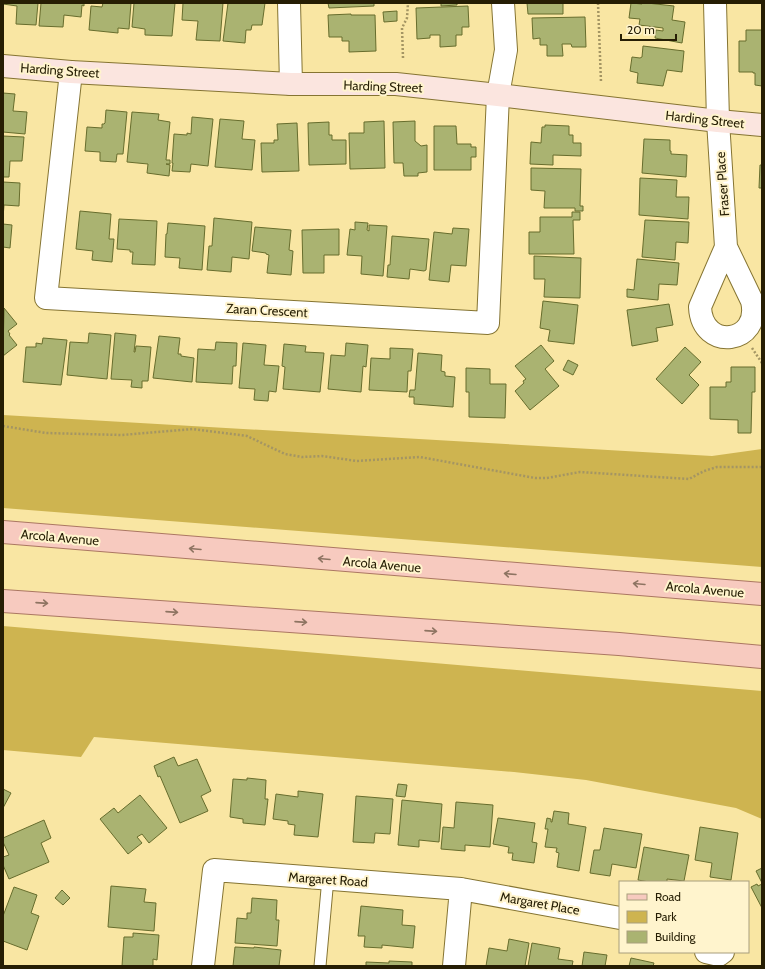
<svg xmlns="http://www.w3.org/2000/svg" width="765" height="969" viewBox="0 0 765 969" font-family="Cabin,sans-serif">
<rect width="100%" height="100%" fill="#f9e6a3"/>
<!-- green -->
<path fill="#ceb450" d="M 3,415 L 712,456 L 762,449 L 762,567 L 3,508 Z
M 3,626 L 762,691 L 762,819 L 736,808 L 586,780 L 514,772 L 94,737 L 81,757 L 3,750 Z"/>
<!-- building -->
<path fill="#aab371" stroke="#676d2d" d="M 3,3 L 38,3 L 36,25 L 16,24 L 17,6 L 3,4 Z
M 41,3 L 84,3 L 84,6 L 82,5 L 81,17 L 64,15 L 63,27 L 39,26 Z
M 103,3 L 131,3 L 129,29 L 118,28 L 118,33 L 89,30 L 91,6 L 102,7 Z
M 134,3 L 175,3 L 172,36 L 145,35 L 145,29 L 132,27 Z
M 183,3 L 223,3 L 220,41 L 196,40 L 198,21 L 182,20 Z
M 228,3 L 265,3 L 262,25 L 252,25 L 251,30 L 246,30 L 245,43 L 223,41 Z
M 328,3 L 374,3 L 374,6 L 329,8 Z
M 441,3 L 457,3 L 457,5 L 441,6 Z
M 527,3 L 563,3 L 563,14 L 528,14 Z
M 631,3 L 642,4 L 642,3 L 647,3 L 674,6 L 672,20 L 685,22 L 682,43 L 655,38 L 656,30 L 663,31 L 663,28 L 639,25 L 640,19 L 629,18 Z
M 468,6 L 469,27 L 462,27 L 462,35 L 456,35 L 456,46 L 440,47 L 440,35 L 430,35 L 430,38 L 417,39 L 416,8 Z
M 397,11 L 397,21 L 384,22 L 383,12 Z
M 351,14 L 351,15 L 375,15 L 376,51 L 349,52 L 349,41 L 342,41 L 342,37 L 329,37 L 328,15 Z
M 585,17 L 586,47 L 572,47 L 571,44 L 562,44 L 563,56 L 547,56 L 547,45 L 540,45 L 540,38 L 533,39 L 532,18 Z
M 746,30 L 762,30 L 762,86 L 755,85 L 755,73 L 753,73 L 753,72 L 739,72 L 739,41 L 746,41 Z
M 643,46 L 684,51 L 682,72 L 667,70 L 663,86 L 637,83 L 638,73 L 630,71 L 632,57 L 640,58 L 642,57 Z
M 3,93 L 15,94 L 13,111 L 27,112 L 25,134 L 3,132 Z
M 106,110 L 127,112 L 123,154 L 117,154 L 116,162 L 100,161 L 100,152 L 85,151 L 87,127 L 102,128 L 102,124 L 104,124 L 105,123 Z
M 132,112 L 159,114 L 158,120 L 170,122 L 166,160 L 170,160 L 170,164 L 166,164 L 170,165 L 169,176 L 147,173 L 148,164 L 127,162 Z
M 192,117 L 213,119 L 208,166 L 191,164 L 190,172 L 172,171 L 173,163 L 172,163 L 174,134 L 187,135 L 187,133 L 191,134 Z
M 220,119 L 244,121 L 242,139 L 255,140 L 252,170 L 215,167 Z
M 384,121 L 385,168 L 350,169 L 349,133 L 364,133 L 364,122 Z
M 415,121 L 415,141 L 421,146 L 427,145 L 427,172 L 418,173 L 418,176 L 404,176 L 403,163 L 394,163 L 393,122 Z
M 329,122 L 329,135 L 332,135 L 332,140 L 346,140 L 346,164 L 309,165 L 308,123 Z
M 297,123 L 299,171 L 262,172 L 261,143 L 274,143 L 274,140 L 278,140 L 277,124 Z
M 545,125 L 569,126 L 569,135 L 573,135 L 573,143 L 581,143 L 581,156 L 553,155 L 553,165 L 530,164 L 531,142 L 541,143 L 542,127 L 545,127 Z
M 434,126 L 456,126 L 457,144 L 471,144 L 471,147 L 476,147 L 476,157 L 471,157 L 471,170 L 434,170 Z
M 3,136 L 24,137 L 22,161 L 10,161 L 9,177 L 3,177 Z
M 644,139 L 670,140 L 670,151 L 671,151 L 671,154 L 687,155 L 686,177 L 642,173 Z
M 760,165 L 762,165 L 762,188 L 759,188 Z
M 531,168 L 581,169 L 580,206 L 583,206 L 583,211 L 575,211 L 575,208 L 544,208 L 545,191 L 531,190 Z
M 640,178 L 677,180 L 676,197 L 689,197 L 688,219 L 639,215 Z
M 3,182 L 20,183 L 19,206 L 4,205 L 3,218 Z
M 80,211 L 111,214 L 109,239 L 114,239 L 112,262 L 92,260 L 93,251 L 76,249 Z
M 572,212 L 580,212 L 580,220 L 573,220 L 574,254 L 529,254 L 529,232 L 540,232 L 540,217 L 572,217 Z
M 214,218 L 252,222 L 249,259 L 232,257 L 231,272 L 207,270 L 209,246 L 212,246 Z
M 119,219 L 157,221 L 155,265 L 132,264 L 133,252 L 130,252 L 130,250 L 117,249 Z
M 645,220 L 689,222 L 688,243 L 676,242 L 675,260 L 642,257 Z
M 355,222 L 368,223 L 367,230 L 369,231 L 369,225 L 387,226 L 383,276 L 361,274 L 362,256 L 347,255 L 350,229 L 355,230 Z
M 168,223 L 205,226 L 202,270 L 179,268 L 180,258 L 165,257 L 166,234 L 167,234 Z
M 3,224 L 12,225 L 10,248 L 3,247 Z
M 255,227 L 291,230 L 289,250 L 293,251 L 291,275 L 267,273 L 269,255 L 266,254 L 266,253 L 252,251 Z
M 453,228 L 469,229 L 466,266 L 451,265 L 449,282 L 429,280 L 434,232 L 452,234 Z
M 339,229 L 339,255 L 324,255 L 324,273 L 303,273 L 302,230 Z
M 392,236 L 429,239 L 426,270 L 424,271 L 410,269 L 409,279 L 387,277 L 388,265 L 390,265 Z
M 534,256 L 581,258 L 580,298 L 544,297 L 545,279 L 534,279 Z
M 637,259 L 679,263 L 677,285 L 659,284 L 658,300 L 627,297 L 627,289 L 634,290 Z
M 543,301 L 578,305 L 574,344 L 548,341 L 550,330 L 540,328 Z
M 669,304 L 673,325 L 656,328 L 658,341 L 632,346 L 627,310 Z
M 4,308 L 17,324 L 8,331 L 10,334 L 9,335 L 17,345 L 3,356 Z
M 89,333 L 111,335 L 107,379 L 67,375 L 70,342 L 88,343 Z
M 115,333 L 136,335 L 134,352 L 135,352 L 136,346 L 151,347 L 148,381 L 142,381 L 142,388 L 131,387 L 132,380 L 111,379 Z
M 159,336 L 180,338 L 178,354 L 181,354 L 181,356 L 194,358 L 192,382 L 153,378 Z
M 43,338 L 67,340 L 61,385 L 23,382 L 26,347 L 36,347 L 36,343 L 42,344 Z
M 216,342 L 237,343 L 236,366 L 233,366 L 232,384 L 196,382 L 198,349 L 215,350 Z
M 243,343 L 266,345 L 264,365 L 279,366 L 276,392 L 269,391 L 268,401 L 254,400 L 255,389 L 239,388 Z
M 346,343 L 368,345 L 366,367 L 363,366 L 361,392 L 328,389 L 331,355 L 345,356 Z
M 284,344 L 306,346 L 305,352 L 324,353 L 320,392 L 283,389 L 285,367 L 282,366 Z
M 541,345 L 554,361 L 545,369 L 559,386 L 530,410 L 515,391 L 524,383 L 523,381 L 526,379 L 515,366 Z
M 685,347 L 701,362 L 689,375 L 699,385 L 682,404 L 656,379 Z
M 390,348 L 413,349 L 411,371 L 408,371 L 407,392 L 369,390 L 371,358 L 390,359 Z
M 418,353 L 442,355 L 441,371 L 445,372 L 445,376 L 455,377 L 453,407 L 414,404 L 414,397 L 409,397 L 410,390 L 415,390 Z
M 568,360 L 578,365 L 573,375 L 563,370 Z
M 731,367 L 755,367 L 755,392 L 752,392 L 751,433 L 738,433 L 738,420 L 710,419 L 710,387 L 726,387 L 726,382 L 731,382 Z
M 466,368 L 490,369 L 490,384 L 506,384 L 505,418 L 469,417 L 469,392 L 466,392 Z
M 174,757 L 178,766 L 197,759 L 211,791 L 201,796 L 208,811 L 180,823 L 160,776 L 158,777 L 154,766 Z
M 247,778 L 266,780 L 265,799 L 268,799 L 265,825 L 243,823 L 243,819 L 230,817 L 233,779 L 247,780 Z
M 398,784 L 407,785 L 405,797 L 396,796 Z
M 3,789 L 11,793 L 3,808 Z
M 298,791 L 323,794 L 318,837 L 294,835 L 295,825 L 288,824 L 288,821 L 273,819 L 276,794 L 298,797 Z
M 140,795 L 167,828 L 149,843 L 142,834 L 137,837 L 142,843 L 128,854 L 100,819 L 114,808 L 118,813 Z
M 356,796 L 393,799 L 390,834 L 375,833 L 374,843 L 353,842 Z
M 402,800 L 442,804 L 439,842 L 419,840 L 419,847 L 398,845 Z
M 456,802 L 493,805 L 490,847 L 465,845 L 465,851 L 441,849 L 443,827 L 454,828 Z
M 554,811 L 569,813 L 568,824 L 586,827 L 579,871 L 557,867 L 559,853 L 556,852 L 557,848 L 545,847 L 548,829 L 545,829 L 547,818 L 551,819 L 551,822 L 552,822 Z
M 498,818 L 535,823 L 532,842 L 537,843 L 534,863 L 512,860 L 513,853 L 508,853 L 509,847 L 493,844 Z
M 44,820 L 51,838 L 41,843 L 49,862 L 9,879 L 3,865 L 3,857 L 9,855 L 3,842 L 3,838 Z
M 700,827 L 738,833 L 731,880 L 710,877 L 712,863 L 695,860 Z
M 604,828 L 642,834 L 636,868 L 612,864 L 610,876 L 590,873 L 594,850 L 600,850 Z
M 644,847 L 689,855 L 684,881 L 667,879 L 667,882 L 649,882 L 638,880 Z
M 762,868 L 762,883 L 756,871 Z
M 757,884 L 758,886 L 762,884 L 762,908 L 751,887 Z
M 111,886 L 146,889 L 144,902 L 156,903 L 154,931 L 108,927 Z
M 14,887 L 37,895 L 31,913 L 39,916 L 27,950 L 3,941 L 3,916 Z
M 62,890 L 70,898 L 63,905 L 55,898 Z
M 252,898 L 277,900 L 276,920 L 279,920 L 277,946 L 235,943 L 237,918 L 247,919 L 247,913 L 251,913 Z
M 361,906 L 403,910 L 402,925 L 415,926 L 413,948 L 382,945 L 382,948 L 364,947 L 365,936 L 358,936 Z
M 133,933 L 159,935 L 157,960 L 153,959 L 153,966 L 122,966 L 124,937 L 133,937 Z
M 509,939 L 529,943 L 525,966 L 486,966 L 489,948 L 507,951 Z
M 532,943 L 560,948 L 558,959 L 573,961 L 572,966 L 528,966 Z
M 235,947 L 254,948 L 254,947 L 281,950 L 279,966 L 233,966 Z
M 584,952 L 607,955 L 605,966 L 582,966 Z
M 631,958 L 654,963 L 653,966 L 629,966 Z
M 389,961 L 412,962 L 412,966 L 366,966 L 366,962 L 389,963 Z"/>
<g fill="none" stroke-linecap="round" stroke-linejoin="round">
<defs>
<path id="lane" d="M 320,966 L 328,878"/>
<path id="street" d="M 289,3 L 291,84
M 715,3 L 718,121 L 726,247
M 71,72 L 46,298 L 488,323 L 498,95 L 506,50 L 503,3
M 726,247 L 752,301 C 762,344 702,352 700,307 Z
M 461,889 L 620,918
M 706,952 L 719,955 L 723,952
M 203,966 L 214,870 L 461,889 L 454,966"/>
<path id="secondary" d="M 3,66 L 71,72 L 291,84 L 396,84 L 498,95 L 718,121 L 762,125"/>
<path id="primary" d="M 3,532 L 762,594
M 3,601 L 619,644 L 762,657"/>
</defs>
<!-- lane casing -->
<use href="#lane" stroke="#857432" stroke-width="13"/>
<!-- street casing -->
<use href="#street" stroke="#857432" stroke-width="24"/>
<!-- secondary casing -->
<use href="#secondary" stroke="#857432" stroke-width="24"/>
<!-- primary casing -->
<use href="#primary" stroke="#ab7762" stroke-width="24"/>
<!-- path -->
<path stroke="#a49563" stroke-width="2.5" stroke-dasharray="2 2" stroke-linecap="butt" d="M 598,3 L 601,82
M 403,58 L 402,28 L 407,18 L 408,3
M 752,348 L 762,363
M 3,426 L 46,433 L 122,435 L 193,429 L 247,436 L 285,454 L 302,457 L 322,456 L 357,461 L 420,457 L 535,478 L 547,478 L 580,472 L 689,479 L 704,471 L 717,467 L 762,467"/>
<!-- lane -->
<use href="#lane" stroke="#fff" stroke-width="11"/>
<!-- street -->
<use href="#street" stroke="#fff" stroke-width="22"/>
<!-- secondary -->
<use href="#secondary" stroke="#fbe5df" stroke-width="22"/>
<!-- primary -->
<use href="#primary" stroke="#f7cabf" stroke-width="22"/>
</g>
<!-- one-way arrows -->
<defs><path id="oneway-shaft" d="M-6 0H5M1.5-3L5.5 0L1.5 3" fill="none" stroke-width="1.6" stroke-linecap="round" stroke-linejoin="round"/></defs>
<g stroke="#8e7462">
<use href="#oneway-shaft" transform="translate(195 549) rotate(-175)"/>
<use href="#oneway-shaft" transform="translate(324 559) rotate(-175)"/>
<use href="#oneway-shaft" transform="translate(510 574) rotate(-175)"/>
<use href="#oneway-shaft" transform="translate(639 584) rotate(-175)"/>
<use href="#oneway-shaft" transform="translate(42 603) rotate(4)"/>
<use href="#oneway-shaft" transform="translate(172 612) rotate(4)"/>
<use href="#oneway-shaft" transform="translate(301 622) rotate(4)"/>
<use href="#oneway-shaft" transform="translate(431 631) rotate(4)"/>
</g>
<g text-anchor="middle" stroke-width="4" stroke-linejoin="round" paint-order="stroke">
<!-- street labels -->
<g font-size="13" fill="#261e04" stroke="#fff4cd">
<text transform="translate(60 70) rotate(4)" y="5">Harding Street</text>
<text transform="translate(383 86) rotate(2)" y="5">Harding Street</text>
<text transform="translate(705 119) rotate(6)" y="5">Harding Street</text>
<text transform="translate(722 184) rotate(-94)" y="5">Fraser Place</text>
<text transform="translate(267 310) rotate(3)" y="5">Zaran Crescent</text>
<text transform="translate(60 537) rotate(5)" y="5">Arcola Avenue</text>
<text transform="translate(382 564) rotate(5)" y="5">Arcola Avenue</text>
<text transform="translate(705 589) rotate(5)" y="5">Arcola Avenue</text>
<text transform="translate(328 879) rotate(4)" y="5">Margaret Road</text>
<text transform="translate(540 903) rotate(10)" y="5">Margaret Place</text>
</g>
</g>
<!-- border -->
<rect width="765" height="969" fill="none" stroke="#261e04" stroke-width="8"/>
<!-- legend -->
<rect x="619" y="881" width="130" height="72" fill="#fff4cd" stroke="#a89e7d"/>
<rect x="627" y="894" width="20" height="6" fill="#f7cabf" stroke="#a89e7d"/>
<text x="655" y="901" font-size="12" fill="#261e04">Road</text>
<rect x="627" y="911" width="20" height="12" fill="#ceb450" stroke="#a89e7d"/>
<text x="655" y="921" font-size="12" fill="#261e04">Park</text>
<rect x="627" y="931" width="20" height="12" fill="#aab371" stroke="#a89e7d"/>
<text x="655" y="941" font-size="12" fill="#261e04">Building</text>
<!-- scale -->
<path d="M621 34v6h55v-6" fill="none" stroke="#261e04" stroke-width="2"/>
<text x="627" y="34" font-size="12" fill="#261e04" stroke="#fff4cd" stroke-width="3" paint-order="stroke">20 m</text>
</svg>
